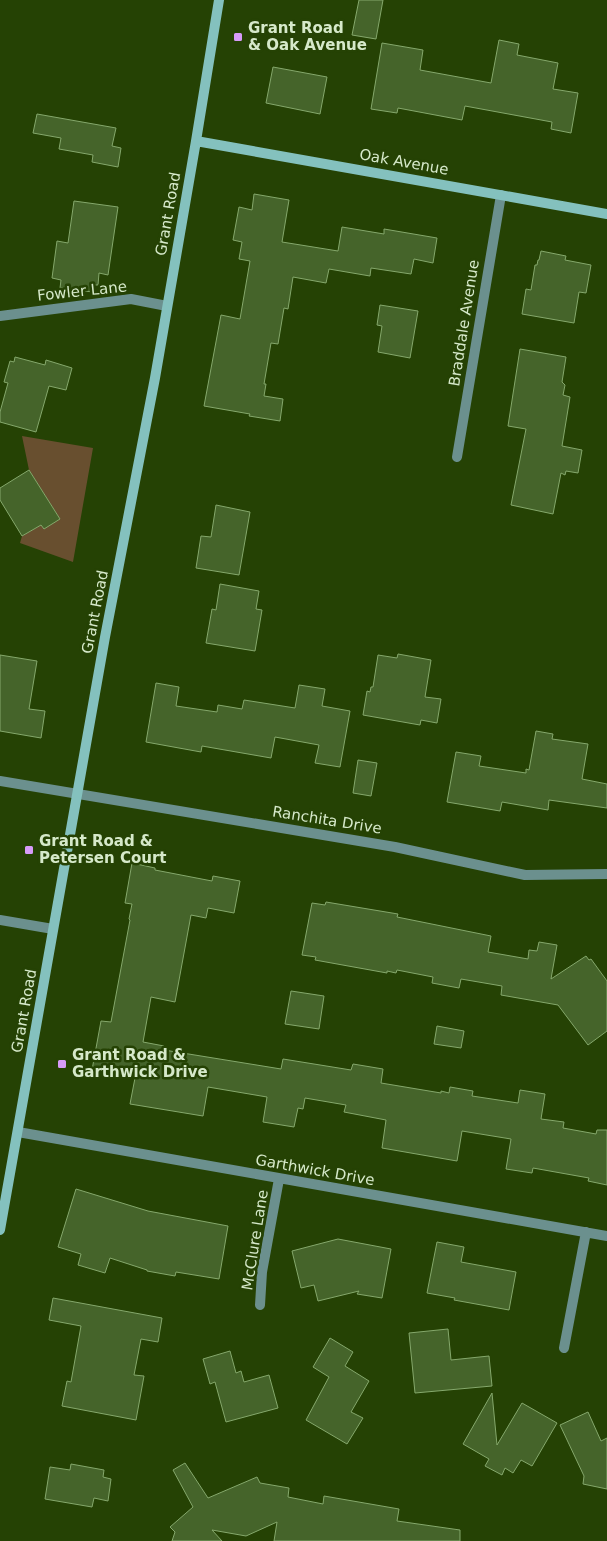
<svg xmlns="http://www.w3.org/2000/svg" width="607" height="1541" viewBox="0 0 607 1541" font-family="'DejaVu Sans',sans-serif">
<rect width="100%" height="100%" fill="#254204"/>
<!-- green -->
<path fill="#684f2f" d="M 22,436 L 93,448 L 73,562 L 20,543 L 22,536 L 41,525 L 60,519 L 29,470 Z"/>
<!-- building -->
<path fill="#45642a" stroke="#85a86c" d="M 359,0 L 383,0 L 376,39 L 352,35 Z
M 499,40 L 519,44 L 517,55 L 558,63 L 553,89 L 578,93 L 571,133 L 551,129 L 552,122 L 465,106 L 462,120 L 398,108 L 397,113 L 371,109 L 382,43 L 423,50 L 420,70 L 491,83 Z
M 273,67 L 327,77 L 320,114 L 266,103 Z
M 37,114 L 116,128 L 112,146 L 121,148 L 118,167 L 92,162 L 93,155 L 59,149 L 61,138 L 33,133 Z
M 254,194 L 289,200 L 282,242 L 338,251 L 342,227 L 384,234 L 384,229 L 437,238 L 433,263 L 414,259 L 411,274 L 371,268 L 370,276 L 329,269 L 326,283 L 293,277 L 288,309 L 284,308 L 278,344 L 271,343 L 264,384 L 266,384 L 264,396 L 283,399 L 280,421 L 249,416 L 250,414 L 204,406 L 221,315 L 240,319 L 250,261 L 239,259 L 242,242 L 233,240 L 239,207 L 252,210 Z
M 74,201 L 118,207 L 108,275 L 99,273 L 98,285 L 94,285 L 93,292 L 60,288 L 61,280 L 52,278 L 57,241 L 68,243 Z
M 541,251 L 566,256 L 565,260 L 591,265 L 586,293 L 579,292 L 574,323 L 522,314 L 526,289 L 531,290 L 535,265 L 537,265 L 538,260 L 539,260 Z
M 380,305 L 418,311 L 410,358 L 378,352 L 382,326 L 377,325 Z
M 520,349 L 566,357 L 562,382 L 565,385 L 563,395 L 570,397 L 562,446 L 582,450 L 578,473 L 566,471 L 565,475 L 561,473 L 553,514 L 511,505 L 526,429 L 508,426 Z
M 15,357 L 45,365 L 46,360 L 72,368 L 66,390 L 49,386 L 36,432 L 0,422 L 0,412 L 8,383 L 4,382 L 10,361 L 14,362 Z
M 29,470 L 60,519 L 44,529 L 41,525 L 22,536 L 0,500 L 0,488 Z
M 216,505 L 250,512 L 239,575 L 196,568 L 201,536 L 211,537 Z
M 220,584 L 259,591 L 256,609 L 262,610 L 255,651 L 206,643 L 212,609 L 216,610 Z
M 398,654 L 431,660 L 425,697 L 441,699 L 437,723 L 421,720 L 420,725 L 363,715 L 367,691 L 370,692 L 371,687 L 373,687 L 378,655 L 397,658 Z
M 0,655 L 37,661 L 29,709 L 45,711 L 41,738 L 0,731 Z
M 156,683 L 179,687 L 176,706 L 217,712 L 218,705 L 242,709 L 244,700 L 295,708 L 299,685 L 325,689 L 322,706 L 350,711 L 340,767 L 315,763 L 319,745 L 275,737 L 271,758 L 202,746 L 201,752 L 146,742 Z
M 536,731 L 553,734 L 552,739 L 588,744 L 582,779 L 607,784 L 607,808 L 549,800 L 548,810 L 502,802 L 500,811 L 447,802 L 456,752 L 481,756 L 479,766 L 526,773 L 526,769 L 529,770 Z
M 358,760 L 377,763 L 371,796 L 353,793 Z
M 132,863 L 155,868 L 155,870 L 212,881 L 213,876 L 240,881 L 234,913 L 208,908 L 206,918 L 191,915 L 175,1002 L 151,997 L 143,1042 L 164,1046 L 164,1050 L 281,1069 L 283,1059 L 351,1070 L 353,1064 L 383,1069 L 381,1083 L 441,1093 L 441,1091 L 449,1093 L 450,1087 L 473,1091 L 472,1096 L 518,1103 L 520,1090 L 545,1094 L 541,1119 L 564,1122 L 563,1128 L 596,1134 L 597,1130 L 607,1130 L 607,1185 L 588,1181 L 589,1178 L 533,1168 L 532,1173 L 506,1169 L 511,1139 L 462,1131 L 457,1161 L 382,1148 L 386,1120 L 344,1112 L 346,1105 L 305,1098 L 303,1109 L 298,1108 L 294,1127 L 263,1122 L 267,1097 L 208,1087 L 203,1116 L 130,1104 L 135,1078 L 92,1070 L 101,1021 L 111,1022 L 130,920 L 129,919 L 132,904 L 125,903 Z
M 326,902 L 398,914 L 397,917 L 491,936 L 488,952 L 528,959 L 529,950 L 537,951 L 539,942 L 557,945 L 551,979 L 586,956 L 589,960 L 591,959 L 607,981 L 607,1031 L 588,1045 L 558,1005 L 501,995 L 502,986 L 461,979 L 459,988 L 432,983 L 433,977 L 397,970 L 396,973 L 387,971 L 387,973 L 315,960 L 316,957 L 302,955 L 312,903 L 325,905 Z
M 291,991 L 324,996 L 319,1029 L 285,1024 Z
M 437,1026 L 464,1031 L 461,1048 L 434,1044 Z
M 76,1189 L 148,1211 L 228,1226 L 219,1279 L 176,1272 L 175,1276 L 147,1271 L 147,1270 L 110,1258 L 105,1273 L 78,1265 L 81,1254 L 58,1247 Z
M 338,1239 L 391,1249 L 382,1298 L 357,1294 L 359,1291 L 318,1301 L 314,1285 L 301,1288 L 292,1251 Z
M 437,1242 L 464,1247 L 461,1262 L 516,1272 L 509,1310 L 454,1300 L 455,1298 L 427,1293 Z
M 53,1298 L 162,1318 L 158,1342 L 141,1339 L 134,1375 L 144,1376 L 136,1420 L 62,1406 L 67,1381 L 71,1382 L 81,1326 L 49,1320 Z
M 448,1329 L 451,1360 L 489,1356 L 492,1386 L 415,1393 L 409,1333 Z
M 330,1338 L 353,1352 L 345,1366 L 369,1381 L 351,1412 L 363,1418 L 347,1444 L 306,1420 L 329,1377 L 313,1367 Z
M 230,1351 L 236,1373 L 241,1371 L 244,1382 L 269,1375 L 278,1408 L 226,1422 L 215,1382 L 210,1384 L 203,1359 Z
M 492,1393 L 497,1445 L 522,1403 L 557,1423 L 532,1466 L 521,1460 L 513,1473 L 505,1468 L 502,1475 L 485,1466 L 489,1459 L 463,1444 Z
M 588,1412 L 601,1441 L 607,1438 L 607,1489 L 583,1484 L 584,1476 L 560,1425 Z
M 185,1463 L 208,1498 L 257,1477 L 260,1483 L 289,1488 L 288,1497 L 323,1504 L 324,1496 L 399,1509 L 397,1521 L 460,1530 L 460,1541 L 274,1541 L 277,1522 L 246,1536 L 212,1530 L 222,1541 L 172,1541 L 175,1532 L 170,1527 L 193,1507 L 173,1470 Z
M 71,1464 L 104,1470 L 103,1477 L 111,1479 L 108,1501 L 94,1498 L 92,1507 L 45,1499 L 50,1467 L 70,1470 Z"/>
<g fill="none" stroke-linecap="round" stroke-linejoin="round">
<!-- street -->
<path stroke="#6b908e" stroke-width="10" d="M 0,316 L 131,299 L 167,306
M 457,457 L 501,195
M 0,781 L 395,847 L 525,875 L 607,874
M 0,920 L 53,929
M 18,1132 L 607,1236
M 260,1305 L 262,1272 L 279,1179
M 564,1348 L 586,1232"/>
<!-- secondary -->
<path stroke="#84c1be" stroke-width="10" d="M 196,141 L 607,214
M 0,1230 L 105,637 L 155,378 L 196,141 L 219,0"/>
</g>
<!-- markers -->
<g fill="#d79bf9" stroke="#254204" stroke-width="2">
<rect x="233" y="32" width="10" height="10" rx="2.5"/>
<rect x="24" y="845" width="10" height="10" rx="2.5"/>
<rect x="57" y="1059" width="10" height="10" rx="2.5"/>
</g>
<g text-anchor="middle" stroke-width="5" stroke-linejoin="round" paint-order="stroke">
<!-- poi labels -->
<g font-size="15" font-weight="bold" fill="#d6e9ca" stroke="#254204" text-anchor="start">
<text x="248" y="33">Grant Road<tspan x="248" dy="17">&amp; Oak Avenue</tspan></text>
<text x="39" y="846">Grant Road &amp;<tspan x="39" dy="17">Petersen Court</tspan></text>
<text x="72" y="1060">Grant Road &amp;<tspan x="72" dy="17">Garthwick Drive</tspan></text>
</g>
<!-- street labels -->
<g font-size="15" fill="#d6e9ca" stroke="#254204">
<text transform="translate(404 162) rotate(10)" y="5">Oak Avenue</text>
<text transform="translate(168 214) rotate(-80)" y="5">Grant Road</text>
<text transform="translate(82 291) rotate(-6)" y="5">Fowler Lane</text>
<text transform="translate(464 323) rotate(-81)" y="5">Braddale Avenue</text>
<text transform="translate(95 612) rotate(-79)" y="5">Grant Road</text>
<text transform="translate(327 820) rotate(9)" y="5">Ranchita Drive</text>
<text transform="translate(24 1011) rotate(-80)" y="5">Grant Road</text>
<text transform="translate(315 1170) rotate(10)" y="5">Garthwick Drive</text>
<text transform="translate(255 1240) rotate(-81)" y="5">McClure Lane</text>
</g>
</g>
</svg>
